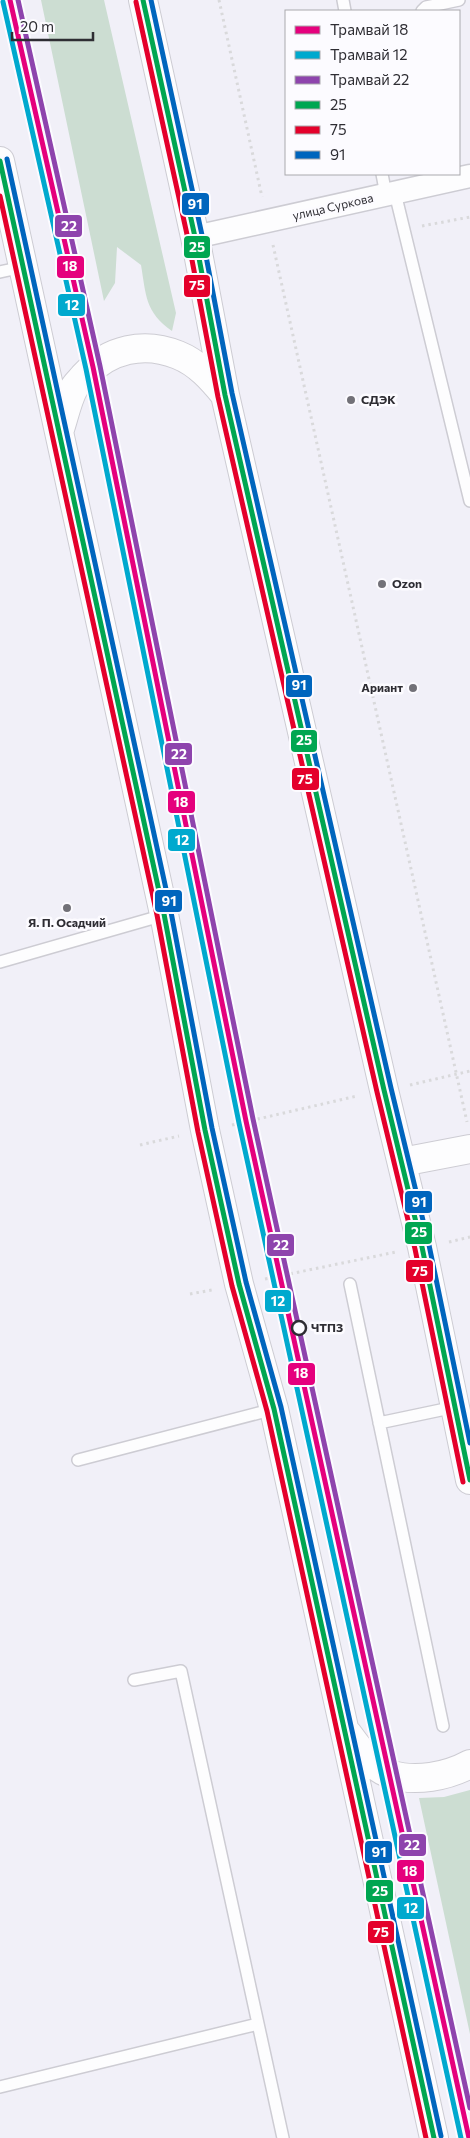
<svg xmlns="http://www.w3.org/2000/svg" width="470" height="2138" viewBox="0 0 470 2138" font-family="Commissioner,sans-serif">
<rect width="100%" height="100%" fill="#f1f0f8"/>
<!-- green -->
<path fill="#ccddd2" d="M 41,0 L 104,0 L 176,313 L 172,331 C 145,312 146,295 141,265 L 117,247 L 115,283 L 104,301 Z
M 470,1790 L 470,2034 L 419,1798 L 444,1797 Z"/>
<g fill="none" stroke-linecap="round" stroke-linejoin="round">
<defs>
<path id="service" d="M 343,0 L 345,11
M 422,11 L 426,7 L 459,0
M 382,174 L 386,195
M 395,193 L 470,501
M 0,272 L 23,267
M 0,962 L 164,915
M 350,1284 L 443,1726
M 379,1423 L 455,1407
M 78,1460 L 274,1409
M 134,1680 L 181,1671 L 283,2138
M 0,2087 L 258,2024"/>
<path id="minor" d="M 195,237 L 470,176"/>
<path id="tertiary" d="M 402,1162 L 470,1149"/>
<path id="primary" d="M 143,0 L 195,237 L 225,395 L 384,1090 L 422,1247 L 470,1480
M 0,161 L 164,914 L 205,1130 L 239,1284 L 274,1409 L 434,2138
M 59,432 C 64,418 67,401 74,388 C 76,384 81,380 84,376 C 109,349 144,341 178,355 C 198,363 212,379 225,395
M 348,1734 C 359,1749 372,1768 390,1774 C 415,1783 448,1776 470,1764"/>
</defs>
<!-- service casing -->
<use href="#service" stroke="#cdccd3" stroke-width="14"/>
<!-- minor casing -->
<use href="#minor" stroke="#cdccd3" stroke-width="25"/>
<!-- tertiary casing -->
<use href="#tertiary" stroke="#cdccd3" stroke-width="30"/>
<!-- primary casing -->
<use href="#primary" stroke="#cdccd3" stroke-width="30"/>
<!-- path -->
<path stroke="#d9d9db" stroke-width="3" stroke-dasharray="2.5 4" stroke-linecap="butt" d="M 219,0 L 262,197
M 422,226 L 470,217
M 273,245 L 467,1122
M 410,1085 L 470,1071
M 232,1125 L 357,1096
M 140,1145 L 179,1136
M 449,1242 L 470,1237
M 265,1279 L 396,1252
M 190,1294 L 212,1290"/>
<!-- service -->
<use href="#service" stroke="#fdfdfe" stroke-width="11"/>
<!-- minor -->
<use href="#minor" stroke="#fdfdfe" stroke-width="22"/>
<!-- tertiary -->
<use href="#tertiary" stroke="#fdfdfe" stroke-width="28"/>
<!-- primary -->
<use href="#primary" stroke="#fdfdfe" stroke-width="28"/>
<defs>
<path id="bus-1" d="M 143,0 L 195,237 L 225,395 L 384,1090 L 422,1247 L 470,1480
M 0,161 L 164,914 L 205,1130 L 239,1284 L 274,1409 L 434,2138"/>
<path id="bus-2" d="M 136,2 L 188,239 L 218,397 L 377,1092 L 415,1249 L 463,1482
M 0,196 L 157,915 L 198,1132 L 232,1286 L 267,1411 L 426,2138"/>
<path id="bus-3" d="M 151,0 L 202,235 L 232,393 L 391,1088 L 429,1245 L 470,1443
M 7,159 L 171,912 L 212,1128 L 246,1282 L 281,1407 L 441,2136"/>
</defs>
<!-- bus-1 casing -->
<use href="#bus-1" stroke="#fcfbff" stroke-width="9"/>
<!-- bus-2 casing -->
<use href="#bus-2" stroke="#fcfbff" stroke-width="9"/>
<!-- bus-3 casing -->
<use href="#bus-3" stroke="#fcfbff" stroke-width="9"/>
<!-- bus-1 -->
<use href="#bus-1" stroke="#00a651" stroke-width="5"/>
<!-- bus-2 -->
<use href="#bus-2" stroke="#e4002b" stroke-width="5"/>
<!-- bus-3 -->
<use href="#bus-3" stroke="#0065bd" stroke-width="5"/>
<defs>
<path id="tram-1" d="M 10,0 L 93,367 L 246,1121 L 469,2138"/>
<path id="tram-2" d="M 3,2 L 86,369 L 239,1123 L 461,2138"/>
<path id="tram-3" d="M 18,0 L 100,366 L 253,1119 L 470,2108"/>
</defs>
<!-- tram-1 casing -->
<use href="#tram-1" stroke="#fcfbff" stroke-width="9"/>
<!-- tram-2 casing -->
<use href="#tram-2" stroke="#fcfbff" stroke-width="9"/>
<!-- tram-3 casing -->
<use href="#tram-3" stroke="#fcfbff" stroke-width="9"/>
<!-- tram-1 -->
<use href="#tram-1" stroke="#e5007d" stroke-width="5"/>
<!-- tram-2 -->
<use href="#tram-2" stroke="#00a9ce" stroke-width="5"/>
<!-- tram-3 -->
<use href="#tram-3" stroke="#8e44ad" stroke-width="5"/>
</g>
<!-- markers -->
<g fill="#727178" stroke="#fcfbff" stroke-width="2">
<circle cx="351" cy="400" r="5"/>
<circle cx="382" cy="584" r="5"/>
<circle cx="413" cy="688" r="5"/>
<circle cx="67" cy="908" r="5"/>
</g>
<circle fill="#fcfbff" stroke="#2e2d33" stroke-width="2.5" cx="299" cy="1328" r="7"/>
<g text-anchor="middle" stroke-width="5" stroke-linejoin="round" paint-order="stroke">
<!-- street labels -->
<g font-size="12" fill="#2e2d33" stroke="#fcfbff">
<text transform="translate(333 207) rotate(-13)" y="4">улица Суркова</text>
</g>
<!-- poi labels -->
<g font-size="12" font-weight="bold" fill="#2e2d33" stroke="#fcfbff" text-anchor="start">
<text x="361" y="404">СДЭК</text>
<text x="392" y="588">Ozon</text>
<text x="403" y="692" text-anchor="end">Ариант</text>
<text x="67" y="927" text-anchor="middle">Я. П. Осадчий</text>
</g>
<!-- stop labels -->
<g font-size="12" font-weight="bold" fill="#2e2d33" stroke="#fcfbff" text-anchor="start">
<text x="311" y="1332">ЧТПЗ</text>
</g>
</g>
<g stroke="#fcfbff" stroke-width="2">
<rect x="181" y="192" width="29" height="24" rx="5" fill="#0065bd"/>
<rect x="54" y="214" width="29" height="24" rx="5" fill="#8e44ad"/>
<rect x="183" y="235" width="28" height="24" rx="5" fill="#00a651"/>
<rect x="56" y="255" width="29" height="24" rx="5" fill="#e5007d"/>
<rect x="183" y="274" width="28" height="24" rx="5" fill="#e4002b"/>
<rect x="57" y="293" width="29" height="24" rx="5" fill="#00a9ce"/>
<rect x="285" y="674" width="28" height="24" rx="5" fill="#0065bd"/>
<rect x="290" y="729" width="28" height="24" rx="5" fill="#00a651"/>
<rect x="164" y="742" width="29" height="24" rx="5" fill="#8e44ad"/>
<rect x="291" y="767" width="29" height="24" rx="5" fill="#e4002b"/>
<rect x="167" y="790" width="29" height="24" rx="5" fill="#e5007d"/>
<rect x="167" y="828" width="29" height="24" rx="5" fill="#00a9ce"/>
<rect x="154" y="889" width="29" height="24" rx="5" fill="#0065bd"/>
<rect x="404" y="1190" width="29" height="24" rx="5" fill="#0065bd"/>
<rect x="404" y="1221" width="29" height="24" rx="5" fill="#00a651"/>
<rect x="266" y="1233" width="29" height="24" rx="5" fill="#8e44ad"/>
<rect x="405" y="1259" width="29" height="24" rx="5" fill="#e4002b"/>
<rect x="264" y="1289" width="28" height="24" rx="5" fill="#00a9ce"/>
<rect x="287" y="1362" width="29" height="24" rx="5" fill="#e5007d"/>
<rect x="398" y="1833" width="29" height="24" rx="5" fill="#8e44ad"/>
<rect x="364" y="1840" width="29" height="24" rx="5" fill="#0065bd"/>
<rect x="396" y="1859" width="29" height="24" rx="5" fill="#e5007d"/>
<rect x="365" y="1879" width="29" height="24" rx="5" fill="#00a651"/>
<rect x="396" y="1896" width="29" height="24" rx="5" fill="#00a9ce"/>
<rect x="367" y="1920" width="28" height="24" rx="5" fill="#e4002b"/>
</g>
<g font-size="14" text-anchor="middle" font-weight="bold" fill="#fff">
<text x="195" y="209">91</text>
<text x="69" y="231">22</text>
<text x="197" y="252">25</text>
<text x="70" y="271">18</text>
<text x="197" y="290">75</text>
<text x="72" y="310">12</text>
<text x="299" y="690">91</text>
<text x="304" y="745">25</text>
<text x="179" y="759">22</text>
<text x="305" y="784">75</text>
<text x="181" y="807">18</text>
<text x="182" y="845">12</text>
<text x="169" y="906">91</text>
<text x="419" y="1207">91</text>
<text x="419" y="1237">25</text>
<text x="281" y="1250">22</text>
<text x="420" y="1276">75</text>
<text x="278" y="1306">12</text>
<text x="301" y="1378">18</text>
<text x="412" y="1850">22</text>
<text x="379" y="1857">91</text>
<text x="410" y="1876">18</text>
<text x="380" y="1896">25</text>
<text x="411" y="1913">12</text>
<text x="381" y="1937">75</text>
</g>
<!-- legend -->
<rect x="285" y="10" width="175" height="165" fill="#fcfbff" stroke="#aaa9ad"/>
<rect x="295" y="26" width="25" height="8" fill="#e5007d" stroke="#aaa9ad"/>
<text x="330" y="35" font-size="15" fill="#2e2d33">Трамвай 18</text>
<rect x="295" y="51" width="25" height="8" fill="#00a9ce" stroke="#aaa9ad"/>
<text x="330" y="60" font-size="15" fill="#2e2d33">Трамвай 12</text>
<rect x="295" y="76" width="25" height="8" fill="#8e44ad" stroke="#aaa9ad"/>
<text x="330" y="85" font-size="15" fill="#2e2d33">Трамвай 22</text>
<rect x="295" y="101" width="25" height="8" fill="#00a651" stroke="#aaa9ad"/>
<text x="330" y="110" font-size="15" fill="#2e2d33">25</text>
<rect x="295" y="126" width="25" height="8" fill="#e4002b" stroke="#aaa9ad"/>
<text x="330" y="135" font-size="15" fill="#2e2d33">75</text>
<rect x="295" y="151" width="25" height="8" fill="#0065bd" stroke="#aaa9ad"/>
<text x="330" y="160" font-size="15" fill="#2e2d33">91</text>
<!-- scale -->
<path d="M12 32v8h81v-8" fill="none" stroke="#2e2d33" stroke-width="2.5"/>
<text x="20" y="32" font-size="15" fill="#2e2d33" stroke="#fcfbff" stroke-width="4" paint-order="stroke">20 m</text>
</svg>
